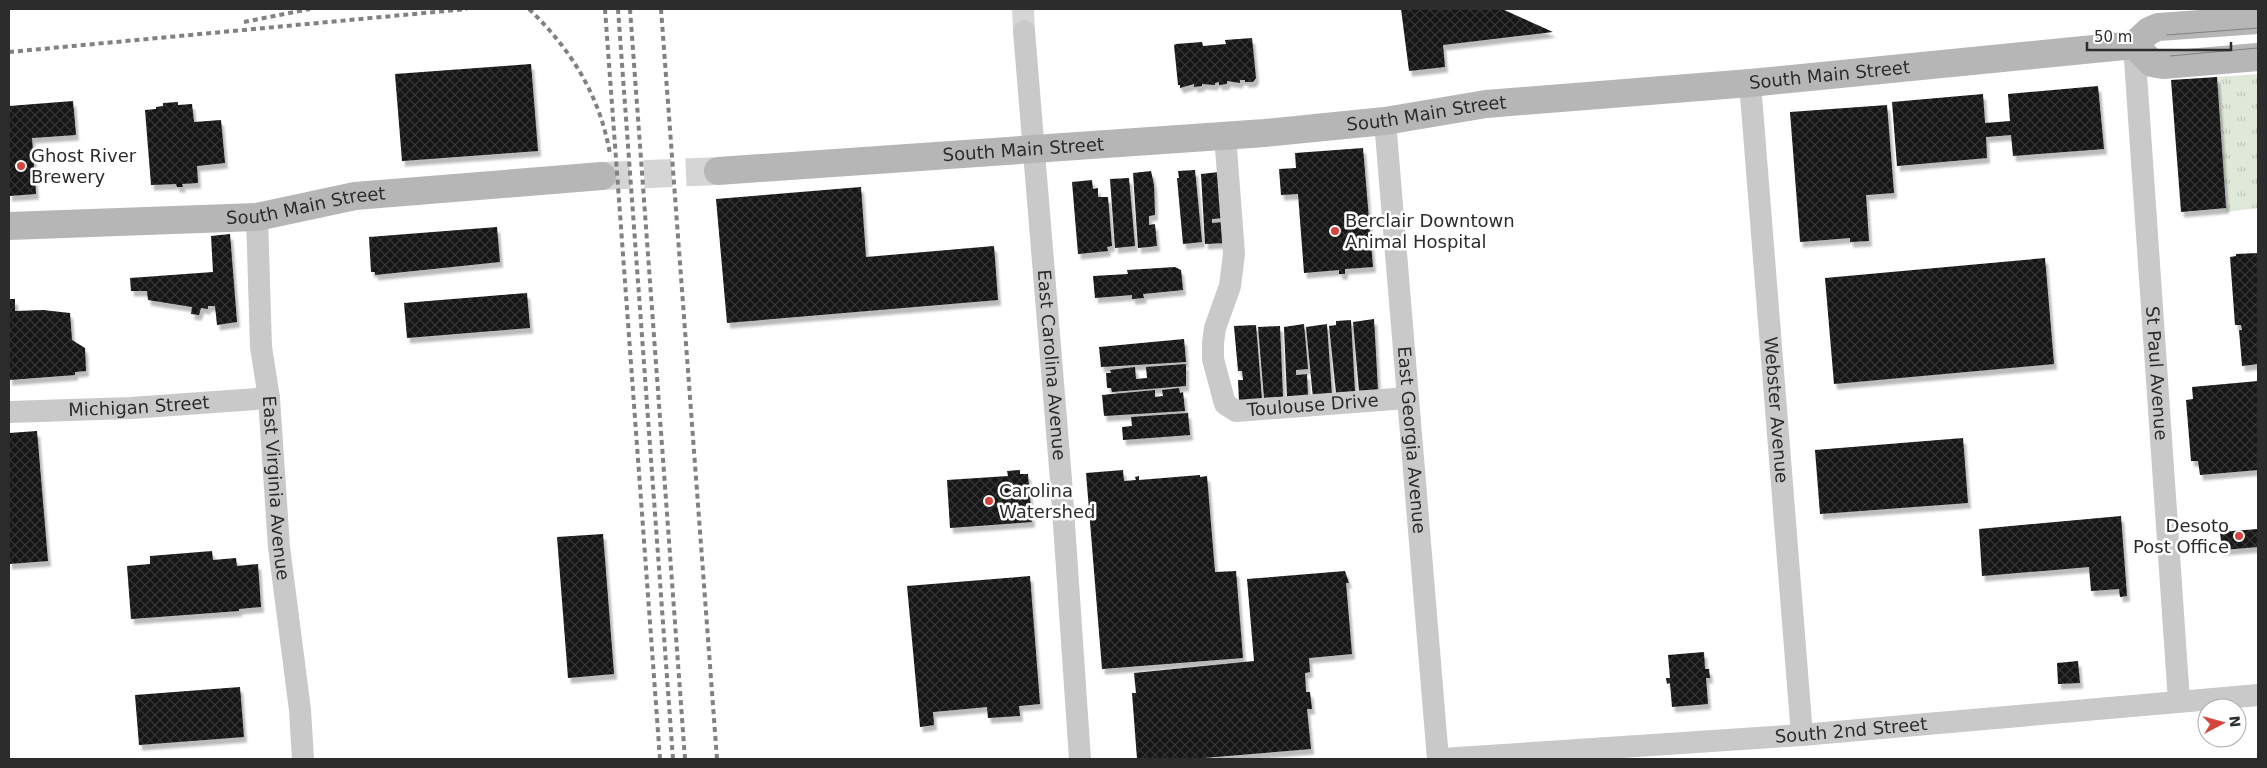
<svg xmlns="http://www.w3.org/2000/svg" width="2267" height="768" viewBox="0 0 2267 768" font-family="'DejaVu Sans',sans-serif">
<defs>
<pattern id="grass-tufts" width="24" height="20" patternUnits="userSpaceOnUse" patternTransform="scale(1.25)"><rect width="24" height="20" fill="#e0e8da"/><path d="M3 7l-1-3M5 7V3M7 7l1-3M15 17l-1-3M17 17v-4M19 17l1-3" fill="none" stroke="#c0c7bb"/></pattern>
<pattern id="building-cross-hatch" width="8" height="8" patternUnits="userSpaceOnUse" patternTransform="scale(1.25)"><rect width="8" height="8" fill="#131313"/><path d="M0 0l8 8M0 8l8-8" fill="none" stroke="#363636"/></pattern>
<filter id="shadow"><feDropShadow dx="3" dy="5.5" stdDeviation="1" flood-color="#0004"/></filter>
</defs>
<rect width="100%" height="100%" fill="#fff"/>
<!-- grass -->
<path fill="url(#grass-tufts)" d="M 2258,74 L 2258,208 L 2226,212 L 2217,77 Z"/>
<!-- building -->
<path fill="url(#building-cross-hatch)" filter="url(#shadow)" d="M 1401,9 L 1502,9 L 1553,32 L 1443,45 L 1445,67 L 1409,71 Z
M 1252,38 L 1256,78 L 1253,82 L 1245,82 L 1245,80 L 1240,80 L 1240,83 L 1227,81 L 1227,84 L 1219,85 L 1219,82 L 1215,83 L 1215,85 L 1202,84 L 1202,86 L 1194,87 L 1194,84 L 1180,88 L 1180,85 L 1178,85 L 1174,45 L 1176,44 L 1202,42 L 1203,46 L 1226,44 L 1225,40 Z
M 531,64 L 538,151 L 402,161 L 395,74 Z
M 2217,77 L 2226,208 L 2181,212 L 2171,80 Z
M 2098,86 L 2104,149 L 2013,156 L 2011,135 L 1986,137 L 1987,158 L 1897,166 L 1892,102 L 1983,94 L 1985,123 L 2010,121 L 2008,94 Z
M 73,101 L 76,135 L 32,138 L 36,194 L 9,196 L 9,106 Z
M 178,102 L 178,105 L 192,104 L 194,122 L 221,120 L 225,163 L 197,166 L 198,183 L 182,184 L 183,187 L 177,187 L 176,184 L 151,185 L 145,110 L 156,109 L 156,107 L 163,106 L 163,103 Z
M 1887,105 L 1894,193 L 1866,195 L 1869,241 L 1850,242 L 1850,238 L 1800,242 L 1790,112 Z
M 1363,148 L 1373,267 L 1345,269 L 1345,274 L 1339,274 L 1339,270 L 1304,273 L 1298,194 L 1281,195 L 1279,169 L 1296,168 L 1295,153 Z
M 1195,170 L 1202,242 L 1183,244 L 1177,178 L 1179,178 L 1178,171 Z
M 1151,171 L 1154,185 L 1155,215 L 1149,216 L 1149,225 L 1155,224 L 1157,246 L 1138,248 L 1133,173 Z
M 1219,172 L 1223,218 L 1212,219 L 1212,223 L 1223,222 L 1225,243 L 1205,244 L 1201,174 Z
M 1129,178 L 1135,246 L 1115,248 L 1110,179 Z
M 1092,180 L 1093,189 L 1098,188 L 1098,197 L 1108,197 L 1112,246 L 1107,247 L 1108,251 L 1078,254 L 1072,182 Z
M 861,187 L 866,257 L 994,246 L 998,300 L 727,323 L 716,199 Z
M 497,227 L 500,262 L 375,275 L 375,272 L 371,272 L 369,237 Z
M 230,234 L 237,322 L 217,325 L 215,306 L 208,306 L 208,309 L 201,308 L 199,315 L 191,314 L 192,307 L 148,300 L 147,291 L 131,291 L 130,278 L 213,272 L 211,236 Z
M 2258,253 L 2258,364 L 2242,366 L 2239,330 L 2242,330 L 2241,325 L 2235,325 L 2230,257 L 2236,256 L 2236,254 Z
M 2045,258 L 2054,364 L 1834,384 L 1825,278 Z
M 1175,267 L 1181,270 L 1183,290 L 1143,294 L 1144,298 L 1132,299 L 1132,295 L 1095,298 L 1093,276 L 1128,274 L 1127,270 Z
M 527,293 L 530,328 L 407,338 L 404,303 Z
M 9,299 L 15,299 L 15,311 L 43,310 L 70,313 L 72,340 L 85,348 L 86,371 L 75,372 L 75,375 L 9,380 Z
M 1374,319 L 1378,390 L 1359,391 L 1353,322 Z
M 1351,320 L 1355,392 L 1336,393 L 1329,326 L 1336,325 L 1336,321 Z
M 1304,324 L 1308,369 L 1296,370 L 1296,375 L 1307,374 L 1308,396 L 1287,397 L 1284,327 Z
M 1327,324 L 1332,396 L 1313,398 L 1306,327 Z
M 1256,325 L 1262,400 L 1239,402 L 1238,380 L 1243,380 L 1242,371 L 1238,371 L 1234,326 Z
M 1280,326 L 1283,397 L 1264,398 L 1258,327 Z
M 1184,339 L 1186,362 L 1101,367 L 1099,347 Z
M 1186,364 L 1186,386 L 1112,392 L 1111,388 L 1107,388 L 1106,373 L 1111,373 L 1110,370 L 1135,367 L 1136,379 L 1147,378 L 1146,367 Z
M 2258,381 L 2258,470 L 2200,475 L 2198,461 L 2191,461 L 2186,400 L 2193,399 L 2192,387 Z
M 1179,388 L 1180,393 L 1183,392 L 1185,411 L 1104,416 L 1102,395 L 1155,390 L 1155,397 L 1163,396 L 1162,390 Z
M 1188,413 L 1190,435 L 1123,440 L 1122,427 L 1132,426 L 1131,417 Z
M 37,431 L 48,561 L 9,564 L 9,433 Z
M 1963,438 L 1968,503 L 1820,514 L 1815,450 Z
M 1020,470 L 1020,474 L 1028,474 L 1032,522 L 950,528 L 947,480 L 1008,476 L 1007,471 Z
M 1123,470 L 1124,481 L 1136,480 L 1135,477 L 1139,476 L 1139,480 L 1200,475 L 1200,477 L 1207,476 L 1215,572 L 1236,571 L 1243,658 L 1102,669 L 1086,473 Z
M 2121,516 L 2127,596 L 2120,597 L 2119,589 L 2091,591 L 2089,567 L 1982,576 L 1979,529 Z
M 2258,529 L 2258,547 L 2222,550 L 2220,532 Z
M 603,534 L 614,674 L 568,678 L 557,537 Z
M 212,551 L 213,560 L 236,558 L 237,566 L 258,564 L 261,607 L 239,609 L 239,611 L 131,619 L 127,566 L 150,564 L 150,556 Z
M 1345,571 L 1349,583 L 1346,583 L 1352,654 L 1309,658 L 1310,672 L 1305,673 L 1306,692 L 1310,692 L 1312,709 L 1307,709 L 1311,749 L 1191,759 L 1137,759 L 1132,693 L 1136,693 L 1134,673 L 1254,661 L 1247,579 Z
M 1030,576 L 1040,704 L 1019,706 L 1020,716 L 988,718 L 987,707 L 933,712 L 934,725 L 920,727 L 907,586 Z
M 1704,652 L 1705,669 L 1709,669 L 1710,678 L 1706,678 L 1708,704 L 1672,707 L 1670,683 L 1667,684 L 1666,678 L 1670,678 L 1668,655 Z
M 2078,661 L 2080,683 L 2058,684 L 2057,663 Z
M 240,687 L 244,737 L 139,745 L 135,695 Z"/>
<g fill="none" stroke-linecap="round" stroke-linejoin="round">
<!-- street-tunnel -->
<path stroke="#d5d5d5" stroke-width="22" stroke-dasharray="22 11" stroke-linecap="butt" d="M 1023,9 L 1024,31"/>
<!-- secondary-tunnel -->
<path stroke="#d5d5d5" stroke-width="28" stroke-dasharray="28 14" stroke-linecap="butt" d="M 602,176 L 718,171"/>
<!-- street -->
<g stroke="#c9c9c9" stroke-width="22">
<path id="s1" d="M 1024,31 L 1061,480 L 1080,759"/>
<path id="s2" d="M 2134,45 L 2179,701"/>
<path id="s3" d="M 1750,83 L 1802,735"/>
<path id="s4" d="M 1385,121 L 1438,759"/>
<path id="s5" d="M 1225,135 L 1234,254 L 1230,286 L 1215,328 L 1213,343 L 1213,359 L 1225,404 L 1236,411 L 1407,398"/>
<path id="s6" d="M 257,217 L 261,347 L 269,398 L 279,547 L 300,710 L 303,759"/>
<path id="s7" d="M 9,412 L 131,408 L 269,398"/>
<path id="s8" d="M 1442,759 L 1802,735 L 2258,695"/>
</g>
<!-- secondary -->
<g stroke="#b6b6b6" stroke-width="28">
<path d="M 2134,45 L 2152,63 L 2163,65 L 2258,57"/>
<path id="s9" d="M 718,171 L 1265,133 L 1385,121 L 1486,104 L 1750,83 L 2134,45 L 2149,31 L 2158,27 L 2258,20"/>
<path id="s10" d="M 9,226 L 257,217 L 355,196 L 602,176"/>
</g>
<!-- tram -->
<path stroke="#818181" stroke-width="1" d="M 2167,35 L 2258,28
M 2170,56 L 2258,48"/>
<!-- rail -->
<path stroke="#818181" stroke-width="4" stroke-dasharray="5 4" stroke-linecap="butt" d="M 529,9 C 571,49 600,96 610,154
M 605,9 L 660,759
M 618,9 L 673,759
M 630,9 L 685,759
M 661,9 L 717,759
M 244,22 L 310,9
M 9,52 L 467,9"/>
</g>
<!-- markers -->
<g fill="#d3453d" stroke="#fff" stroke-width="2">
<circle cx="21" cy="166" r="5"/>
<circle cx="1335" cy="231" r="5"/>
<circle cx="989" cy="501" r="5"/>
<circle cx="2239" cy="536" r="5"/>
</g>
<g text-anchor="middle" stroke-width="5" stroke-linejoin="round" paint-order="stroke">
<!-- street labels -->
<g font-size="18" fill="#2c2c2c" stroke="#fff">
<text dy="6" stroke="none"><textPath href="#s9" startOffset="1116">South Main Street</textPath></text>
<text dy="6" stroke="none"><textPath href="#s9" startOffset="711">South Main Street</textPath></text>
<text dy="6" stroke="none"><textPath href="#s9" startOffset="306">South Main Street</textPath></text>
<text dy="6" stroke="none"><textPath href="#s10" startOffset="298">South Main Street</textPath></text>
<text dy="6" stroke="none"><textPath href="#s1" startOffset="335">East Carolina Avenue</textPath></text>
<text dy="6" stroke="none"><textPath href="#s2" startOffset="329">St Paul Avenue</textPath></text>
<text dy="6" stroke="none"><textPath href="#s5" startOffset="364">Toulouse Drive</textPath></text>
<text dy="6" stroke="none"><textPath href="#s7" startOffset="130">Michigan Street</textPath></text>
<text dy="6" stroke="none"><textPath href="#s3" startOffset="328">Webster Avenue</textPath></text>
<text dy="6" stroke="none"><textPath href="#s4" startOffset="320">East Georgia Avenue</textPath></text>
<text dy="6" stroke="none"><textPath href="#s6" startOffset="272">East Virginia Avenue</textPath></text>
<text dy="6" stroke="none"><textPath href="#s8" startOffset="410">South 2nd Street</textPath></text>
</g>
<!-- poi labels -->
<g font-size="18" fill="#2c2c2c" stroke="#fff" text-anchor="start">
<text x="31" y="162">Ghost River<tspan x="31" dy="21">Brewery</tspan></text>
<text x="1345" y="227">Berclair Downtown<tspan x="1345" dy="21">Animal Hospital</tspan></text>
<text x="999" y="497">Carolina<tspan x="999" dy="21">Watershed</tspan></text>
<text x="2229" y="532" text-anchor="end">Desoto<tspan x="2229" dy="21">Post Office</tspan></text>
</g>
</g>
<!-- border -->
<rect width="2267" height="768" fill="none" stroke="#2c2c2c" stroke-width="20"/>
<!-- north arrow -->
<g transform="translate(2222 723) rotate(84)"><circle r="24" fill="#ffffff" stroke="#ababab"/>
<path d="M0-4L9 19L0 12L-9 19Z" fill="#d3453d"/>
<text y="-8" font-size="14" font-weight="bold" text-anchor="middle" fill="#2c2c2c">N</text>
</g>
<!-- scale -->
<path d="M2087 42v8h144v-8" fill="none" stroke="#2c2c2c" stroke-width="2.5"/>
<text x="2094" y="42" font-size="15" fill="#2c2c2c" stroke="#ffffff" stroke-width="4" paint-order="stroke">50 m</text>
</svg>
